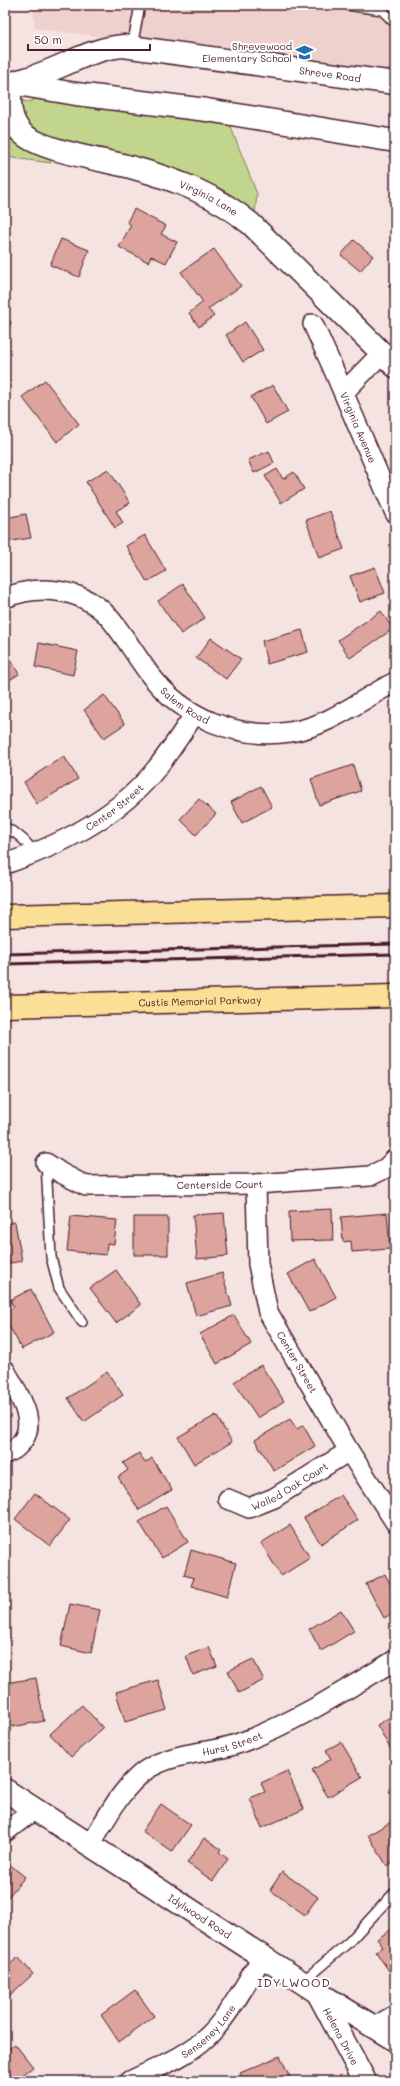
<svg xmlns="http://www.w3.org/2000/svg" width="400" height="2086" viewBox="0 0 400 2086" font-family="Mali,sans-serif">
<rect width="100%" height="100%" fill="#f5e3e2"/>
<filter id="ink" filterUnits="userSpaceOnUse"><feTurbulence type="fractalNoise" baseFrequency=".025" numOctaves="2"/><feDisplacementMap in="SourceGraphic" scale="8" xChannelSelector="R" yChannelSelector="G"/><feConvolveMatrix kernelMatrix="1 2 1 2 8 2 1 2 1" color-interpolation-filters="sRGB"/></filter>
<g filter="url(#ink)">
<!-- built -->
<path fill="#eed0cd" d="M 33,5 L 395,5 L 395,77 L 35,28 Z"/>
<!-- green -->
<path fill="#c1d68c" stroke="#867a5c" d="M 5,98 L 29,102 L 37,98 L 230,125 L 257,194 L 255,213 L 195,178 L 43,135 L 51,163 L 5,157 Z"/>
<!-- building -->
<path fill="#dda39d" stroke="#4a1f2b" d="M 134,209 L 166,226 L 161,234 L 177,242 L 166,263 L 151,256 L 148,262 L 119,247 L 131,225 L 127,222 Z
M 61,239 L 89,250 L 79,277 L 50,265 Z
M 354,240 L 373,256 L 360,271 L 341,255 Z
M 214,249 L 241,286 L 208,309 L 214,316 L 199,327 L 189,313 L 203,302 L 181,272 Z
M 395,279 L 395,293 L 388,286 Z
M 5,319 L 11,322 L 5,339 Z
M 245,322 L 263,350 L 243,362 L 226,335 Z
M 45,380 L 79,424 L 57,442 L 22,397 Z
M 273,385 L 288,412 L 266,424 L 251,397 Z
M 269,451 L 274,463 L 254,473 L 248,460 Z
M 108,469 L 130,503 L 116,511 L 123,523 L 115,528 L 86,482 Z
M 277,469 L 283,479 L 294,472 L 304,489 L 281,503 L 265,476 Z
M 330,511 L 344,549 L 319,558 L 306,520 Z
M 26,514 L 31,538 L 5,542 L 5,518 Z
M 145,535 L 166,571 L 147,582 L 126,546 Z
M 375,567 L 385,593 L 360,602 L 350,576 Z
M 183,584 L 205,618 L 181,634 L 158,601 Z
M 381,611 L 393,629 L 350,658 L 338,640 Z
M 302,630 L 308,652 L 267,664 L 262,641 Z
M 211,638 L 241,659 L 226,679 L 196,658 Z
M 39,643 L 78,651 L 73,675 L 35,667 Z
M 5,651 L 19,674 L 5,683 Z
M 104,695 L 125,724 L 104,738 L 84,710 Z
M 64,756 L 78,779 L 37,804 L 24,782 Z
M 353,765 L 361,791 L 319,805 L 311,779 Z
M 261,786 L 272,807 L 242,823 L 231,802 Z
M 199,799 L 216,814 L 196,835 L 180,819 Z
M 332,1209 L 333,1240 L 290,1241 L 289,1211 Z
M 224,1213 L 228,1256 L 197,1259 L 193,1215 Z
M 387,1213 L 390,1249 L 352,1252 L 351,1241 L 343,1242 L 341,1217 Z
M 71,1216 L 117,1220 L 114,1244 L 107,1243 L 106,1255 L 67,1251 Z
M 134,1217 L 168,1217 L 168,1255 L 134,1255 Z
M 15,1222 L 22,1261 L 5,1264 L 5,1224 Z
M 315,1259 L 336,1297 L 309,1312 L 288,1274 Z
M 116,1270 L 141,1305 L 116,1323 L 90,1288 Z
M 222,1273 L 232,1306 L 196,1316 L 187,1283 Z
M 31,1289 L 54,1332 L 22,1349 L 5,1319 L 5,1312 L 14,1307 L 10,1300 Z
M 234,1315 L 251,1344 L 217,1364 L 200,1334 Z
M 261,1365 L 284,1401 L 258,1418 L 234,1382 Z
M 107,1372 L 123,1395 L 84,1422 L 68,1398 Z
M 216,1415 L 232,1442 L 194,1464 L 178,1437 Z
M 290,1419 L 297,1429 L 303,1425 L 315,1446 L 274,1471 L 255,1440 Z
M 139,1453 L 145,1463 L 152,1458 L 172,1490 L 139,1510 L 118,1477 L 128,1470 L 123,1463 Z
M 35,1493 L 70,1520 L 50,1546 L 15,1519 Z
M 341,1495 L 358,1520 L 321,1544 L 304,1518 Z
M 166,1506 L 188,1542 L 162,1558 L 139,1522 Z
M 290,1525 L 310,1558 L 281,1576 L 261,1543 Z
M 191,1550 L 236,1563 L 227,1597 L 191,1586 L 194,1578 L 184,1575 Z
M 385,1574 L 395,1593 L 395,1612 L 384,1618 L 366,1584 Z
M 70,1604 L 100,1610 L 91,1653 L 61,1646 Z
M 341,1610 L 354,1631 L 321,1651 L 309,1629 Z
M 209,1647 L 217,1666 L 193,1675 L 186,1656 Z
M 253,1659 L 264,1680 L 239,1693 L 228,1671 Z
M 36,1678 L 44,1721 L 12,1727 L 5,1683 Z
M 158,1680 L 167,1710 L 125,1722 L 116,1692 Z
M 82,1705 L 103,1728 L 71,1757 L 50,1734 Z
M 395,1714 L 395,1757 L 377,1725 Z
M 341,1742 L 362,1777 L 328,1797 L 312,1770 L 331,1759 L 326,1750 Z
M 287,1771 L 304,1809 L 262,1828 L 250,1798 L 265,1792 L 261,1783 Z
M 161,1804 L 191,1825 L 172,1852 L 142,1831 Z
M 391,1822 L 395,1829 L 395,1861 L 387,1866 L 368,1835 Z
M 204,1838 L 221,1849 L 219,1852 L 228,1859 L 213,1881 L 187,1863 Z
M 8,1863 L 25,1877 L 7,1898 L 5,1897 L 5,1866 Z
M 282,1872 L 318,1897 L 305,1915 L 270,1890 Z
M 395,1927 L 395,1967 L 389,1971 L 376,1952 L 383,1947 L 377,1939 Z
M 18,1957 L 33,1974 L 9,1996 L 5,1991 L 5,1969 Z
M 135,1990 L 154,2016 L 119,2042 L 101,2015 Z
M 15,2044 L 33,2067 L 20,2077 L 23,2081 L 5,2081 L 5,2052 Z
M 280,2056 L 292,2081 L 244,2081 L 240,2073 Z"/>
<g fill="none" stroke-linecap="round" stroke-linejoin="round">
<defs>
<path id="lane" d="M 347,5 L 382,10 L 395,23
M 132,47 L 140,5
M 5,830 L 8,829 C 20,835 28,842 34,854
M 46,1163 L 51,1257 L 59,1288 L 82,1322
M 302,1982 L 349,1942 L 395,1892"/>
<g id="street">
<path id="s1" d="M 313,324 L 332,366 L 395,513"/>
<path d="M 344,392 L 382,353"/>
<path id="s2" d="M 5,598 C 41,583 87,589 112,621 C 126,638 137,658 151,676 C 183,717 237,740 290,732 C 330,726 360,700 395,682"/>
<path id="s3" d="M 5,864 C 61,845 119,816 156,769 C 170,752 182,732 195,714"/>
<path id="s4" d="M 46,1163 L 61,1173 L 86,1186 L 256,1184 L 370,1176 L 386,1168 L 395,1159"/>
<path id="s5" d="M 256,1184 L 258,1264 L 268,1312 L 349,1451 L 395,1522"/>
<path d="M 5,1370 C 16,1391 42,1424 18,1446 C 15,1450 9,1452 5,1454"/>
<path id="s6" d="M 228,1499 L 249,1508 L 274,1498 L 349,1451"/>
<path d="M 5,1832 L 35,1809"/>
<path id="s7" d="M 90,1845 C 107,1818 120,1789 146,1770 C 172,1752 208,1754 237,1744 C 293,1724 344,1691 395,1660"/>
<path d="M 374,2027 L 395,2015"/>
<path id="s8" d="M 130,2081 C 156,2068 186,2057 207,2037 C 228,2018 247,1981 263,1956"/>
</g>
<g id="secondary">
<path id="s9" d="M 18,81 C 56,73 85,49 123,46 L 395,83"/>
<path d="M 5,82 L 76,94 L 207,110 L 395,141"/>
<path id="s10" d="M 10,83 C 10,101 8,118 21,132 C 38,151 107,160 134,168 C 177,180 216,195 251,224 L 395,366"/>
<path id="s11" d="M 5,1790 L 317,1992 L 395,2040"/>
<path id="s12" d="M 318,1993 L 365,2081"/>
</g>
<g id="highway">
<path d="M 5,916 L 395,906"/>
<path id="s13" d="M 5,1006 L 395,996"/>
</g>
</defs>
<!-- lane casing -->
<use href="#lane" stroke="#4a1f2b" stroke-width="12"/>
<!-- street casing -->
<use href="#street" stroke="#4a1f2b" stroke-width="22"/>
<!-- secondary casing -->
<use href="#secondary" stroke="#4a1f2b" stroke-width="25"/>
<!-- highway casing -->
<use href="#highway" stroke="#4a1f2b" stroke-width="25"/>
<!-- lane -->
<use href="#lane" stroke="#fff" stroke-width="9"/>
<!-- street -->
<use href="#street" stroke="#fff" stroke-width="19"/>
<!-- secondary -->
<use href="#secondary" stroke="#fff" stroke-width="22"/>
<!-- highway -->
<use href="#highway" stroke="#fadf96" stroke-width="22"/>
<!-- rail -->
<path stroke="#4a1f2b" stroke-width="3" d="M 5,954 L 395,944
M 5,964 L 395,954"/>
</g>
</g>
<!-- icons -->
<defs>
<symbol id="school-bare" viewBox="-9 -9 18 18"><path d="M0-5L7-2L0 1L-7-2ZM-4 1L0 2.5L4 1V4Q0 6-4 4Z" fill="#1f6fb2" stroke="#fff" stroke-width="2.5" paint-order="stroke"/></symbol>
</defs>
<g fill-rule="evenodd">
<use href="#school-bare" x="292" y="40" width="25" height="25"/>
</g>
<g text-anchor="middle" stroke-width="4" stroke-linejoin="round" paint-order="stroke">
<!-- poi labels -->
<g font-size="10" fill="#4a1f2b" stroke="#fff" text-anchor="end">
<text x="292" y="50">Shrevewood<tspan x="292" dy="12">Elementary School</tspan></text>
</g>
<!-- street labels -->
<g font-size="10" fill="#4a1f2b" stroke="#fff">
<text dy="4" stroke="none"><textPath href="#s9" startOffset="320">Shreve Road</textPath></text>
<text dy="4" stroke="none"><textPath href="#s10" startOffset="252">Virginia Lane</textPath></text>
<text dy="4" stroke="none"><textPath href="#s1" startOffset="113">Virginia Avenue</textPath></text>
<text dy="4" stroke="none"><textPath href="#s2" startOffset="230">Salem Road</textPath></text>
<text dy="4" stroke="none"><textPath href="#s3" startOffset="124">Center Street</textPath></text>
<text dy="4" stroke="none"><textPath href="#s13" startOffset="195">Custis Memorial Parkway</textPath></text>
<text dy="4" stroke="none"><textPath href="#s4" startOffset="180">Centerside Court</textPath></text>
<text dy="4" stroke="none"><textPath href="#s5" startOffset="187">Center Street</textPath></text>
<text dy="4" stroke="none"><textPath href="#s6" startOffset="69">Walled Oak Court</textPath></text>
<text dy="4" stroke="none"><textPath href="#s7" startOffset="185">Hurst Street</textPath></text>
<text dy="4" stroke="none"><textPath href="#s11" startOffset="232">Idylwood Road</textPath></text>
<text dy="4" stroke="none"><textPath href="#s8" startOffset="94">Senseney Lane</textPath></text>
<text dy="4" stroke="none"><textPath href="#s12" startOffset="49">Helena Drive</textPath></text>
</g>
<!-- quarter labels -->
<g font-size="12" letter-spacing="1" fill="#4a1f2b" stroke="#fff">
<text x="294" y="1987">IDYLWOOD</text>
</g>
</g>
<!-- margin -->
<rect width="400" height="2086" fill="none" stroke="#fff" stroke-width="20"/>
<rect x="10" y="10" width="380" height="2066" fill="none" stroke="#4a1f2b" stroke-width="1.5" filter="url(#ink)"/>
<!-- scale -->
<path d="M28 44v6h122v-6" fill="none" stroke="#4a1f2b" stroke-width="2"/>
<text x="34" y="44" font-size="12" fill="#4a1f2b" stroke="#ffffff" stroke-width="3" paint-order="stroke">50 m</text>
</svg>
